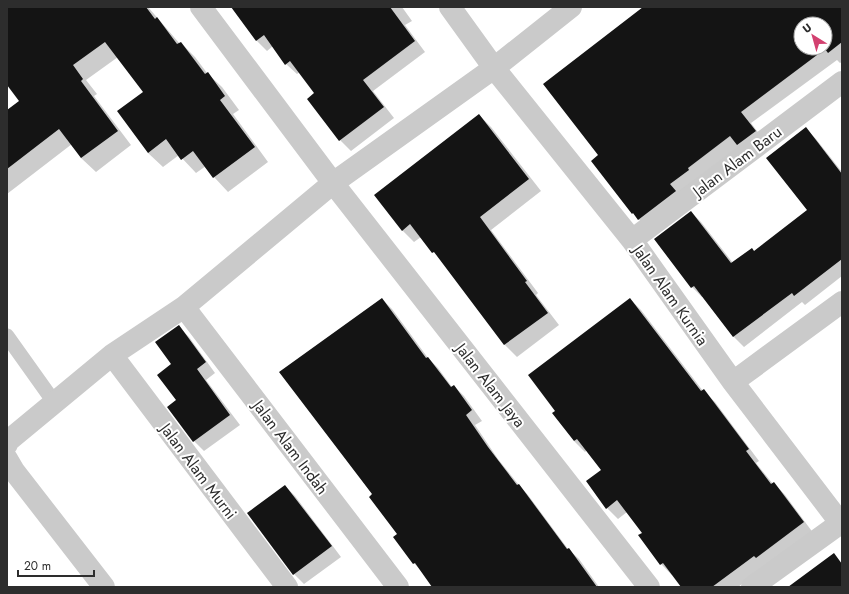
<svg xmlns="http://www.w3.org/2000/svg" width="849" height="594" viewBox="0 0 849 594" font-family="Jost,sans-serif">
<rect width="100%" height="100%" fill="#fff"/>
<!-- shadow -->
<path fill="#0003" fill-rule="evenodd" d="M 7,7 L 148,7 L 180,44 L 181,43 L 195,57 L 207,73 L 222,87 L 239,110 L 233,114 L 268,162 L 228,192 L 214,177 L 206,166 L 196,173 L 179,155 L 163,167 L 148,153 L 144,92 L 118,57 L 86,80 L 97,94 L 94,96 L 131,145 L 96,172 L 81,158 L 72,144 L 7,194 L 7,111 L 20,101 L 7,83 Z
M 244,7 L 402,7 L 412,21 L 405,25 L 425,52 L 373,91 L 394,118 L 351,151 L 340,140 L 308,99 L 316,93 L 300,72 L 297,74 L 286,64 L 273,46 L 267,51 L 256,40 Z
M 644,7 L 842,7 L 842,62 L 840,63 L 837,60 L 751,123 L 766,143 L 644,225 L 633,213 L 592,161 L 599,155 ZM 801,24 L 825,24 L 825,48 L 801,48 Z
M 479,115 L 491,127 L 541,191 L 491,230 L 538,293 L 536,295 L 559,325 L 517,357 L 505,345 L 442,261 L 421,237 L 414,242 L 402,230 Z
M 806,129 L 816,139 L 842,172 L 842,276 L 805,305 L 802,302 L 744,347 L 734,337 L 703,297 L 702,297 L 692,287 L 655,240 L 691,212 L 701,222 L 733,263 L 752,249 L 755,252 L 808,210 Z
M 382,299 L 392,309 L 428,358 L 438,368 L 452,387 L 454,386 L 464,396 L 482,421 L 475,425 L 498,459 L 518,484 L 528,495 L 568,549 L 579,559 L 599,587 L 434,587 L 422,572 L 414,563 L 395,537 L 398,535 L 373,495 L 281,372 Z
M 630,299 L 641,310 L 703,391 L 715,402 L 759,461 L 756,463 L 773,484 L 774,483 L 785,495 L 814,534 L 765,567 L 738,587 L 683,587 L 673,574 L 672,575 L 661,564 L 643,533 L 627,512 L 618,519 L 607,508 L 602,470 L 587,450 L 585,452 L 574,441 Z
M 179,327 L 189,337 L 215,373 L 206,380 L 240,425 L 204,451 L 194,441 L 168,407 L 178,401 L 172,364 Z
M 285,486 L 295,496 L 341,557 L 304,584 L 294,574 Z"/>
<!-- building -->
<path fill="#141414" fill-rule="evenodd" d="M 7,7 L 146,7 L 155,19 L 157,17 L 177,44 L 181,42 L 205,74 L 208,72 L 225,96 L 220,100 L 255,147 L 213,178 L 193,151 L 181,160 L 166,139 L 148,153 L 117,111 L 143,92 L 105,42 L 73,65 L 83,79 L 81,81 L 118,131 L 81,158 L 59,129 L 7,169 L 7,110 L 19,101 L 7,85 Z
M 231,7 L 390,7 L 415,41 L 363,80 L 384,107 L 339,141 L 307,99 L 314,93 L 290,61 L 285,65 L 264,35 L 256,41 Z
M 643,7 L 842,7 L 842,42 L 828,53 L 825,49 L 741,112 L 756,131 L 737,145 L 730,136 L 688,168 L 689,170 L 670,184 L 676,191 L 638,220 L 633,213 L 632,214 L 591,161 L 598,155 L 543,84 ZM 801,24 L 825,24 L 825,48 L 801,48 Z
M 479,114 L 529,179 L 480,217 L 527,281 L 525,282 L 548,313 L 504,345 L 434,252 L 432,253 L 410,224 L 402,231 L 374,195 Z
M 806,127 L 842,174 L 842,259 L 794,296 L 792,293 L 733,337 L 694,286 L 691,288 L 654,239 L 691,211 L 731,263 L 752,248 L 754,251 L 807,210 L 766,158 Z
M 382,298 L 426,358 L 428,357 L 451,387 L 454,385 L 472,410 L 466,415 L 488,447 L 517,485 L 519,484 L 567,549 L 569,548 L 597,587 L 432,587 L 415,563 L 413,564 L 393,537 L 397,534 L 369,497 L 372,494 L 279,372 Z
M 630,298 L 701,391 L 704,389 L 749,449 L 746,451 L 771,484 L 774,482 L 804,522 L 756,558 L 754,556 L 712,587 L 681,587 L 663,563 L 660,565 L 638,535 L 642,533 L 617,500 L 606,509 L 586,481 L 601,470 L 577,439 L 574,441 L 552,413 L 555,411 L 528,375 Z
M 179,325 L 206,362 L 197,369 L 230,415 L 193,442 L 167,407 L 176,400 L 157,375 L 171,364 L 155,342 Z
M 285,485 L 332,546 L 293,575 L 247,513 Z
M 834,553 L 842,564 L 842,587 L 788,587 Z"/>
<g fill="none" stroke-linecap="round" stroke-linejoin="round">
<!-- lane -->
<path stroke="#cacaca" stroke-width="15" d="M 7,336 L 54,402"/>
<!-- street -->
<path stroke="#cacaca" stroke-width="22" d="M 201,7 L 333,183 L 649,587
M 450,7 L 494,68 L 632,240 L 733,382 L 842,525
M 632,240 L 842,82
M 184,307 L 398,587
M 112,355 L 287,587
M 733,382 L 842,302
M 7,444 L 8,441 L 112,355 L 184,307 L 333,183 L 494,68 L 571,7
M 7,459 L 14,471 L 104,587
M 752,587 L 842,522"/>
</g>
<g text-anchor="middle" stroke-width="4" stroke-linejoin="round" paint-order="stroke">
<!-- street labels -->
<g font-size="16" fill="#2d2d2d" stroke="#fff">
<text transform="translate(737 161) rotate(-37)" y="6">Jalan Alam Baru</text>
<text transform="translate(671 295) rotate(55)" y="6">Jalan Alam Kurnia</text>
<text transform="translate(491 385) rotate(52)" y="6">Jalan Alam Jaya</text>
<text transform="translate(291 447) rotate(53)" y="6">Jalan Alam Indah</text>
<text transform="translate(199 471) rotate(53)" y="6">Jalan Alam Murni</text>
</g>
</g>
<!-- border -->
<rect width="849" height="594" fill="none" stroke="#2d2d2d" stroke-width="16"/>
<!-- north arrow -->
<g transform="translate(813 36) rotate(323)"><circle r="19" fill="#ffffff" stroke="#ababab"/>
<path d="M0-3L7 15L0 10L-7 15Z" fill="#d34170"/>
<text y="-6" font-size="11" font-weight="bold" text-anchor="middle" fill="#2d2d2d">U</text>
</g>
<!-- scale -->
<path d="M18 570v6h76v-6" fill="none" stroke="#2d2d2d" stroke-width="2"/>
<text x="24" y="570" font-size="12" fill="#2d2d2d" stroke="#ffffff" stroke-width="3" paint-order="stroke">20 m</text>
</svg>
